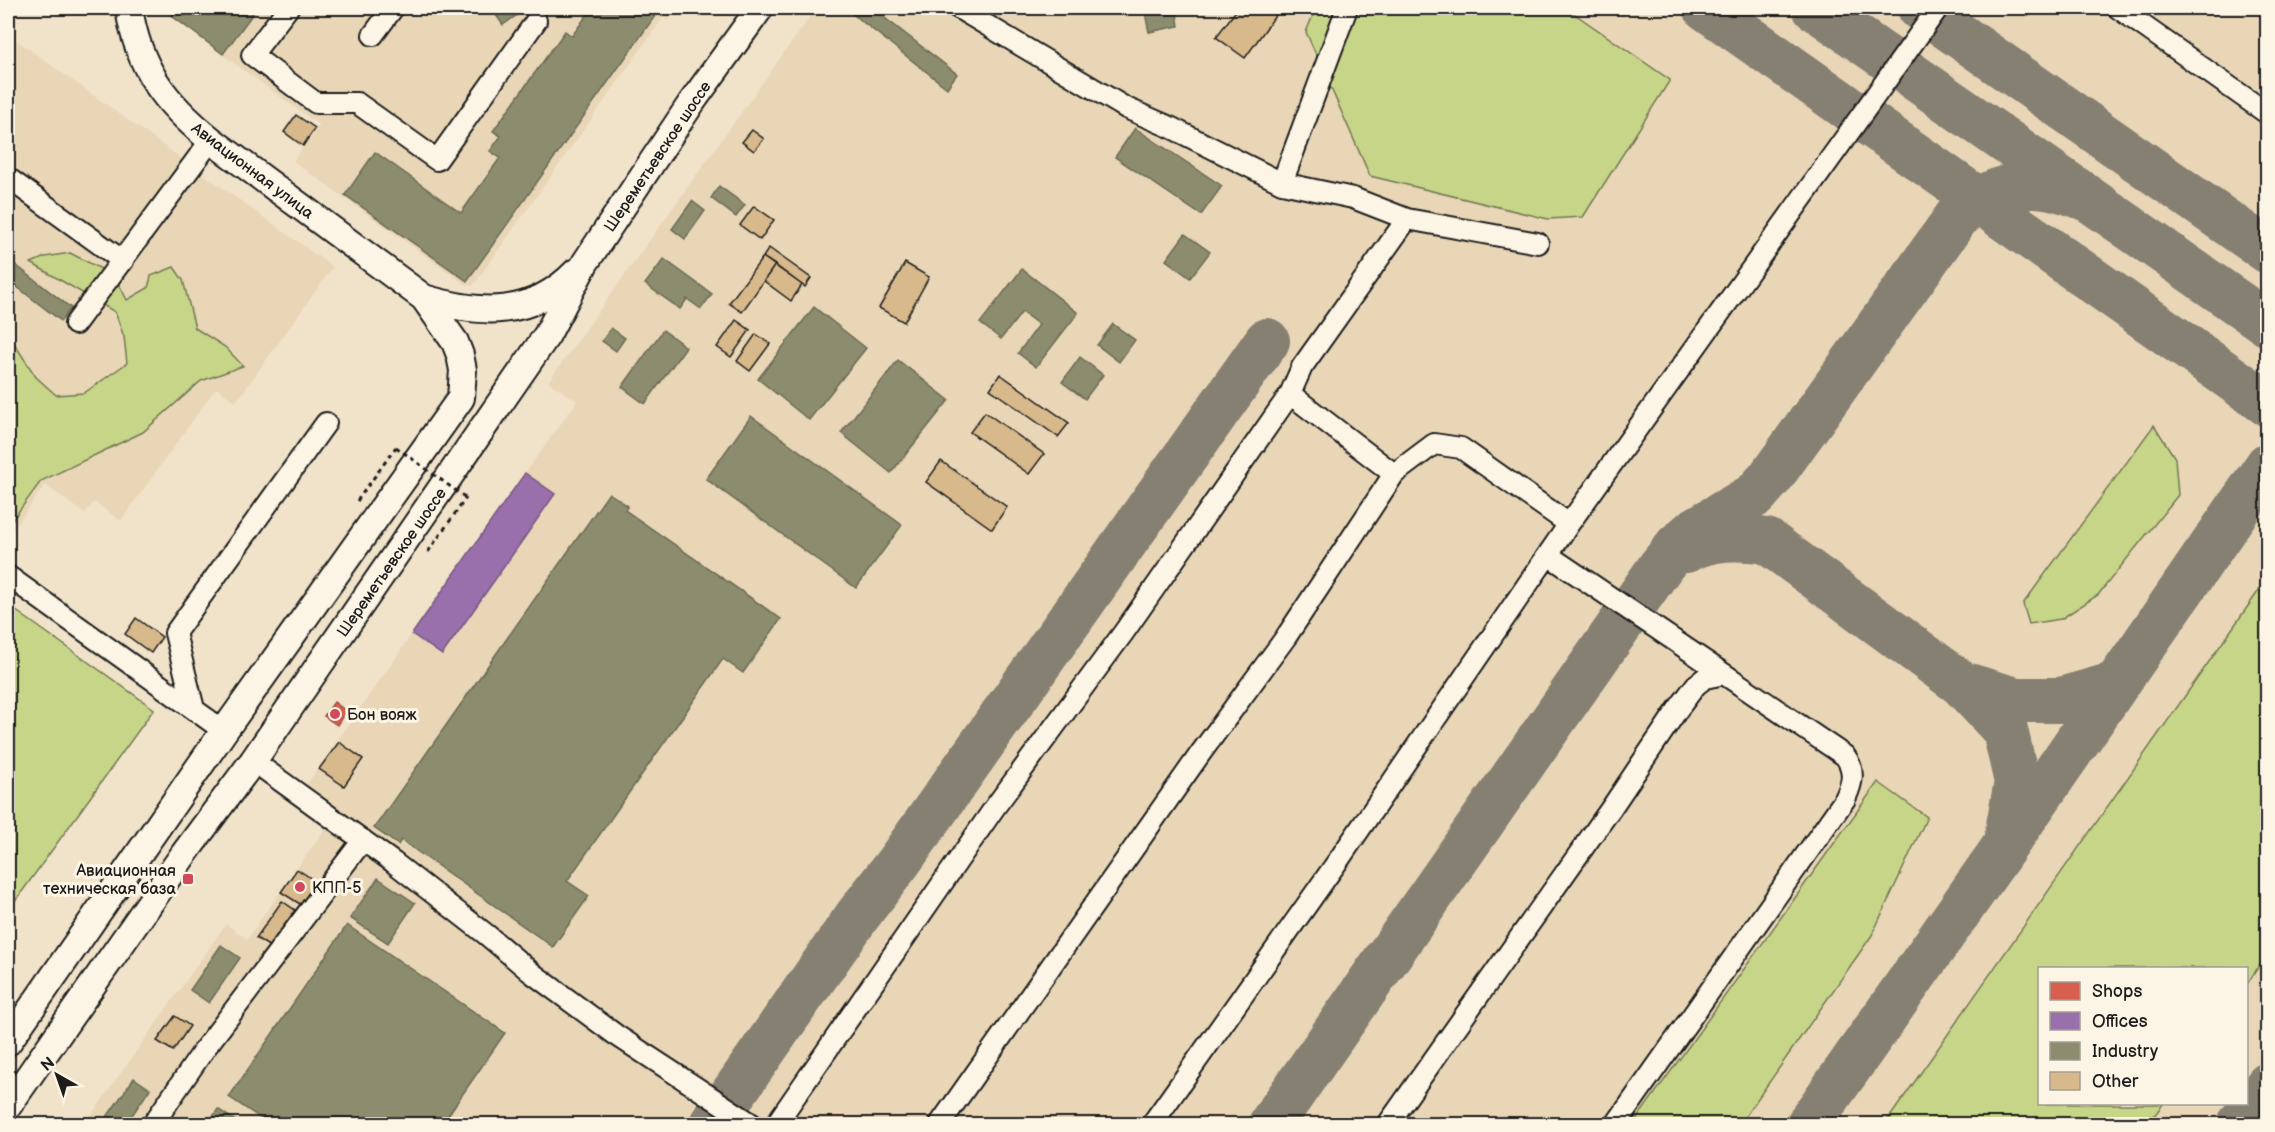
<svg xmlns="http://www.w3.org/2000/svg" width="2275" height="1132" viewBox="0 0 2275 1132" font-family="'Balsamiq Sans',sans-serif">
<rect width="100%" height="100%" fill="#f1e3ca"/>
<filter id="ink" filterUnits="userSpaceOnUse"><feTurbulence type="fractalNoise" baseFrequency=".0167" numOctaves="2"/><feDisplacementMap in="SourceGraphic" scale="12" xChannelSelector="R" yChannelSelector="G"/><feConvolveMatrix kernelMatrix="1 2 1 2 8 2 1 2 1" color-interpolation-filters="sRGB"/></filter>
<g filter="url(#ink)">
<!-- built -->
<path fill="#e9d6b7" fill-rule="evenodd" d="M 175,8 L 677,8 L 668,20 L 663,18 L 473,286 L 465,284 L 293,161 L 319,125 L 169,16 Z
M 816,8 L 2267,8 L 2267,1124 L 85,1124 L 226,924 L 247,939 L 327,826 L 300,794 L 525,473 L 577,401 L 548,382 ZM 2040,968 L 2246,968 L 2246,1104 L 2040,1104 Z
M 8,34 L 333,267 L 236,402 L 216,388 L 121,521 L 94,502 L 85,514 L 45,485 L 8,537 Z"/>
<!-- green -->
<path fill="#c7d589" stroke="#727852" stroke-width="1.5" d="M 1316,8 L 1566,8 L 1670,80 L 1583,217 L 1548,219 L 1370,176 L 1306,32 Z
M 70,253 L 115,276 L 127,300 L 148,288 L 151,276 L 174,267 L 183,280 L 195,328 L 225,347 L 243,366 L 201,381 L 143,432 L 41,481 L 8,526 L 8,334 L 36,377 L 56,395 L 84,393 L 127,363 L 124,337 L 115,312 L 31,263 L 45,257 Z
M 2154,425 L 2175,458 L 2178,495 L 2098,595 L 2061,619 L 2029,624 L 2023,604 Z
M 2267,579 L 2267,954 L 2247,984 L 2246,968 L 2040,968 L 2040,1104 L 2163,1104 L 2148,1124 L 1885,1124 Z
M 8,605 L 154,709 L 16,900 L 8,894 Z
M 1878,782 L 1927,817 L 1872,935 L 1740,1124 L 1633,1124 Z"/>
<!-- shops -->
<path fill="#d6604d" stroke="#9e4c3e" stroke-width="1.5" d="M 334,702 L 346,711 L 337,725 L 324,716 Z"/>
<!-- offices -->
<path fill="#9970ab" stroke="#745780" stroke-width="1.5" d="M 525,473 L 555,494 L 442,655 L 412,634 Z"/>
<!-- industry -->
<path fill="#8c8c6e" stroke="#6a6a55" stroke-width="1.5" d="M 178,8 L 257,8 L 223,54 L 172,16 Z
M 491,8 L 527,8 L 503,25 Z
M 592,8 L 643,8 L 655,16 L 467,281 L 345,195 L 375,152 L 461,213 L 500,158 L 490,151 L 501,136 L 493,131 L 565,31 L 572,36 Z
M 845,8 L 872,8 L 957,74 L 947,88 Z
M 1144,8 L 1176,8 L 1179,26 L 1149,32 Z
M 1135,128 L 1222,186 L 1201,215 L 1115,157 Z
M 719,186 L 745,205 L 736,217 L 711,198 Z
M 692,201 L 705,211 L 685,239 L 672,229 Z
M 1185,234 L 1210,252 L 1190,278 L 1166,260 Z
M 8,259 L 71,308 L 61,321 L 8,280 Z
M 664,259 L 712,294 L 701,309 L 687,299 L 680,309 L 645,284 Z
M 1022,269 L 1078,313 L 1036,367 L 1018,353 L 1039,325 L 1022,312 L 1001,339 L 980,323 Z
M 814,307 L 866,348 L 809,420 L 758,379 Z
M 1113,324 L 1135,340 L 1119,362 L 1097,345 Z
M 611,328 L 625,338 L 616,351 L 602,341 Z
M 663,330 L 686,347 L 645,404 L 622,387 Z
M 1080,357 L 1103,375 L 1085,399 L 1062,382 Z
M 898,360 L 949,400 L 891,473 L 841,433 Z
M 751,416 L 902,525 L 856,588 L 706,479 Z
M 609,493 L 628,506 L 625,510 L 781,619 L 743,673 L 723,659 L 567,881 L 589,896 L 553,947 L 401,840 L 398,845 L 374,828 Z
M 378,878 L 415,903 L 388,943 L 350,918 Z
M 347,925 L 505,1033 L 442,1124 L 269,1124 L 229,1097 Z
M 221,945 L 240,958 L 209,1003 L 190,990 Z
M 134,1078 L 150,1089 L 126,1124 L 102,1124 Z
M 218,1109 L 240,1124 L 208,1124 Z"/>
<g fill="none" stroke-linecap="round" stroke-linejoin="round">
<!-- taxiway -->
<path stroke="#868073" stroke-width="46" d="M 1706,8 L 2268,404
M 1815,8 L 2268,324
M 1920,8 L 2268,251
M 1686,550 C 1712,536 1739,537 1767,541 L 1962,684 L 2005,730 L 2017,782 L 2007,836
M 1962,684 L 2016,700 L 2061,700 L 2114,685
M 712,1124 L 858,915 L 900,860 L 1267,341
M 1271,1124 L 1661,566 L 1677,546 L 1695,530 L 1755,495 L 1770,478 L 1957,217 C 2001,178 2037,177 2090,200
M 1809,1124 L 1998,856 L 2268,465
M 2240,1124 L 2268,1085"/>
</g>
<!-- building -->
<path fill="#d7b98b" stroke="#1c1c1c" stroke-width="1.5" d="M 1238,8 L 1280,9 L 1245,58 L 1216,37 Z
M 296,115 L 315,128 L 303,146 L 284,132 Z
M 752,130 L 764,139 L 754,151 L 742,142 Z
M 754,206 L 774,220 L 760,240 L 740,225 Z
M 769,248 L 811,278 L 805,287 L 763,257 Z
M 763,257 L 775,265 L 742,312 L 729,303 Z
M 905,263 L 929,277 L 904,322 L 879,308 Z
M 775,265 L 802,285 L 791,301 L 764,281 Z
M 736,320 L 750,330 L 731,357 L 717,347 Z
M 756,334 L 770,344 L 750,371 L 737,361 Z
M 1000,374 L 1069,423 L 1058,437 L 990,389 Z
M 985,412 L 1044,454 L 1029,474 L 970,432 Z
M 941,461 L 1007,507 L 992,529 L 926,482 Z
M 136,618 L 162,637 L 151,653 L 125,634 Z
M 339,742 L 363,759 L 344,786 L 319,769 Z
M 297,869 L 318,883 L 303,906 L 281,892 Z
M 282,901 L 295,910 L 270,947 L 256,938 Z
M 175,1016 L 190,1026 L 173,1051 L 157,1041 Z"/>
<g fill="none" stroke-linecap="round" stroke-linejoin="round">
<defs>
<path id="minor" d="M 288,8 L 252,55 L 316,103 L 357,103 L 437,160 L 536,21
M 958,8 L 1126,108 L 1170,127 L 1282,183 L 1353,198 L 1407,219
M 2118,8 L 2268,114
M 373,35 L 393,8
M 8,178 L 123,261
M 1282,183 L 1347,8
M 1538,243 L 1407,219 L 1302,367 L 1290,394 L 1394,474 L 1434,444 L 1461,448 L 1569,524 L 1938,8
M 75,324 L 211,140
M 1548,555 L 1724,674
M 8,576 L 224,731
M 194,709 L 175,633 L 326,423
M 253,761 L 393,862 L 487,935 L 532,973 L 616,1035 L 752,1124
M 153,1124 L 206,1047 L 363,840
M 776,1124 L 995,807 L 1124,632 L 1290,394
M 940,1124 L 1200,754 L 1286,637 L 1394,474
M 1152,1124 L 1340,858 L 1569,524
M 1388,1124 L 1612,807 L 1678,709 L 1696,685 L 1705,678 L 1724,674 L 1845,756 C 1856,771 1852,784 1845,799 L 1616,1124"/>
<path id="major" d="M 424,298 C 481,315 531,318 576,272
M 8,1042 L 224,731 L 461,398 L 463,370 L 460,355 L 455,342 L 424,298 L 211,140 C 165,103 138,68 129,8
M 8,1106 L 184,854 L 253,761 L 547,335 L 585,263 L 692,102 L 760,8"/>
</defs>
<!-- minor casing -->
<use href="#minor" stroke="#1c1c1c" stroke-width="24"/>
<!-- major casing -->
<use href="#major" stroke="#1c1c1c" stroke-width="30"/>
<!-- path -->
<path stroke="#1c1c1c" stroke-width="3" stroke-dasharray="4.5 4.5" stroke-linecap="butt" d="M 357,501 L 396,447
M 428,552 L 466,498"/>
<!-- minor -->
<use href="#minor" stroke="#fcf5e5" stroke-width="20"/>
<!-- major -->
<use href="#major" stroke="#fcf5e5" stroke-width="26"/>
<!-- path-bridge -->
<path stroke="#1c1c1c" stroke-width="3" stroke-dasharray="4.5 4.5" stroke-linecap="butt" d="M 396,447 L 466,498"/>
</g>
</g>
<!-- markers -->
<g fill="#d1495b" stroke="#fcf5e5" stroke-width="2">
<circle cx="335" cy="714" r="6"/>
<rect x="182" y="873" width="12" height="12" rx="3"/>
<circle cx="300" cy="887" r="6"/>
</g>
<g text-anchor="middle" stroke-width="6" stroke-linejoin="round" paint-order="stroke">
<!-- street labels -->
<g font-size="16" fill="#1c1c1c" stroke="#fcf5e5">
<text transform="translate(657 156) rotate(-56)" y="6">Шереметьевское шоссе</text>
<text transform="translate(253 170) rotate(37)" y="6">Авиационная улица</text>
<text transform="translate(391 562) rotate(-55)" y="6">Шереметьевское шоссе</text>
</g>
<!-- poi labels -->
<g font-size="16" fill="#1c1c1c" stroke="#fcf5e5" text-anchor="start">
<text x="347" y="720">Бон вояж</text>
<text x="176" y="876" text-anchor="end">Авиационная<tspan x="176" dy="18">техническая база</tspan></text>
<text x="312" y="893">КПП-5</text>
</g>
</g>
<!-- margin -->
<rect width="2275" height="1132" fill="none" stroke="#fcf5e5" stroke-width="30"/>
<rect x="15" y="15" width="2245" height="1102" fill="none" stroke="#1c1c1c" stroke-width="2" filter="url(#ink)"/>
<!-- legend -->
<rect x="2038" y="967" width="210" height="138" fill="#fcf5e5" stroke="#a29e95" stroke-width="1.5"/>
<rect x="2050" y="982" width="30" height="18" fill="#d6604d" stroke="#a29e95" stroke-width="1.5"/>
<text x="2092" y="997" font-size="18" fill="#1c1c1c">Shops</text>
<rect x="2050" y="1012" width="30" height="18" fill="#9970ab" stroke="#a29e95" stroke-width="1.5"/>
<text x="2092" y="1027" font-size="18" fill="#1c1c1c">Offices</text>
<rect x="2050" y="1042" width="30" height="18" fill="#8c8c6e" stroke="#a29e95" stroke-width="1.5"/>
<text x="2092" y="1057" font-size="18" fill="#1c1c1c">Industry</text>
<rect x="2050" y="1072" width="30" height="18" fill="#d7b98b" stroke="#a29e95" stroke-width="1.5"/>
<text x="2092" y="1087" font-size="18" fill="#1c1c1c">Other</text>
<!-- north arrow -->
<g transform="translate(57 1075) rotate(320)" stroke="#fcf5e5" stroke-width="4.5" paint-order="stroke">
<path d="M0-4.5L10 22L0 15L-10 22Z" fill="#1c1c1c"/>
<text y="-9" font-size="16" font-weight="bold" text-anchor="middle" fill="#1c1c1c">N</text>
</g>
</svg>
